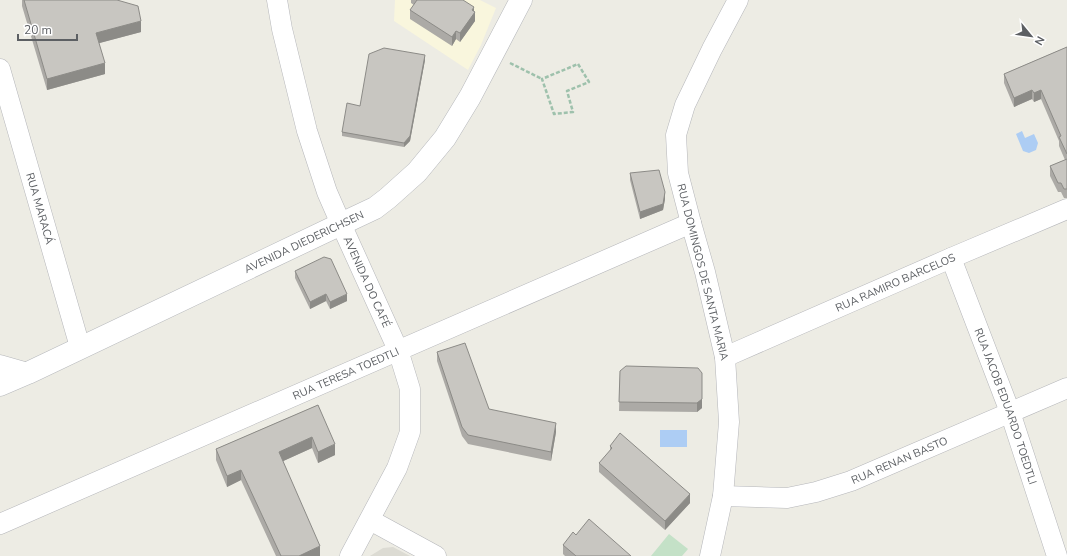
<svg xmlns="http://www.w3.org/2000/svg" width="1067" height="556" viewBox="0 0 1067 556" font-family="'Nunito Sans',sans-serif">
<rect width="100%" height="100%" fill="#edece4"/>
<!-- commercial -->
<path fill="#f9f6dd" d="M 395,0 L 480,0 L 496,8 L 481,45 L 468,70 L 394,21 Z"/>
<!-- education -->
<path fill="#dcdbd3" d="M 393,547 L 410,556 L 370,556 L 383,548 Z"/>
<!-- green -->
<path fill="#c4e1c7" d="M 669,534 L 688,549 L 682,556 L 651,556 Z"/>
<!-- water -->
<path fill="#adcdf4" d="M 1022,131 L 1025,138 L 1034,134 L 1038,143 L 1036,150 L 1029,153 L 1023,151 L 1016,134 Z
M 660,430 L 687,430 L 687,447 L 660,447 Z"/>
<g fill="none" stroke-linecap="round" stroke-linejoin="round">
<defs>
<g id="street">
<path id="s1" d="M 277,0 L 282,29 L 307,131 L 327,192 L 341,224 L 398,350 L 410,389 L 410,432 L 397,468 L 350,556"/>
<path id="s2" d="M 0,69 L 80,347"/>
<path id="s3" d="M 951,258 L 1010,412 L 1057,556"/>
<path id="s4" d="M 725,357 L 951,258 L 1067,209"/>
<path d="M 0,365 L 28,373"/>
<path id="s5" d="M 723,496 L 787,498 L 816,492 L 851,481 L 1067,388"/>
<path d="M 370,520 L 436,556"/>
<path id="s6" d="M 0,524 L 691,223"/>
<path d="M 710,556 L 723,496 L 729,422 L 725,357 L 705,272 L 691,223 L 678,173 L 676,135 L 685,105 L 712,49 L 738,0"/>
</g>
<g id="secondary">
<path id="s7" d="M 0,385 L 28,373 L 341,224 L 375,208 L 388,198 L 417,172 L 445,138 L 470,97 L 521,0"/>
</g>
</defs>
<!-- street casing -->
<use href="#street" stroke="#b5b6ba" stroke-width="21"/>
<!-- secondary casing -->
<use href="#secondary" stroke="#b6b8bc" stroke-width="23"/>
<!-- path -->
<path stroke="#9ec1ac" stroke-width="2.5" stroke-dasharray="4 2" stroke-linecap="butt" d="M 510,63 L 542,79
M 578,64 L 589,82 L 567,91 L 573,112 L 554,114 L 542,79 Z"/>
<!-- street -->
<use href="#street" stroke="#fff" stroke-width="20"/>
<!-- secondary -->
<use href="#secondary" stroke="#fff" stroke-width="22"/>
</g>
<!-- wall -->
<path fill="#acaaa6" d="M 22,0 L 117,0 L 141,32 L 99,43 L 105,74 L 47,90 L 22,6 Z
M 411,0 L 463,0 L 474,12 L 475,21 L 460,42 L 456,39 L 452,46 L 410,19 L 410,10 L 414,5 L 411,3 Z
M 1067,47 L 1067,198 L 1064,198 L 1061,192 L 1058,192 L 1050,176 L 1050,166 L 1065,160 L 1059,146 L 1059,141 L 1041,99 L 1034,102 L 1032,99 L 1014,107 L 1004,83 L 1004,74 Z
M 425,60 L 410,141 L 404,147 L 342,136 L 342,132 L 360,106 Z
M 630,173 L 665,199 L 663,210 L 640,219 L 630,180 Z
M 295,271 L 347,301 L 330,309 L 326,301 L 310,309 L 295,278 Z
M 437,352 L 489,409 L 556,432 L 551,461 L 468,444 L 462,436 L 437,361 Z
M 698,368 L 702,408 L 697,412 L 619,411 L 620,371 Z
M 318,405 L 335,455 L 318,463 L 312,448 L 283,461 L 320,556 L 276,556 L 241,480 L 227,487 L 216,460 L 216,449 Z
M 610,446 L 690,503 L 665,530 L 599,472 L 599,463 L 610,451 Z
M 576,535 L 631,556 L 565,556 L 563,554 L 563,545 Z"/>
<!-- shaded-wall -->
<path fill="#8c8b87" d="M 474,7 L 474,13 L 475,12 L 475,21 L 460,42 L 460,33 Z
M 141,21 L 141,32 L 96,44 L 96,33 Z
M 456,31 L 456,39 L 452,46 L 452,37 Z
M 425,55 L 425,60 L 410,141 L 404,147 L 404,143 Z
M 105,63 L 105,74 L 47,90 L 47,79 Z
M 1032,90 L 1032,99 L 1014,107 L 1014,98 Z
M 1041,90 L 1041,99 L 1034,102 L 1034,93 Z
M 665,192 L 665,199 L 663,210 L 640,219 L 640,212 Z
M 326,294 L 326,301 L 310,309 L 310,302 Z
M 347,294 L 347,301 L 330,309 L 330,302 Z
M 702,373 L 702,408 L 697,412 L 697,403 Z
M 556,423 L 556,432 L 551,461 L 551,452 Z
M 312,437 L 312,448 L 279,463 L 279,452 Z
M 335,444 L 335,455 L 318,463 L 318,452 Z
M 241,470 L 241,480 L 227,487 L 227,476 Z
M 690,494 L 690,503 L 665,530 L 665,521 Z
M 320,546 L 320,556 L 299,556 Z"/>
<!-- building -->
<path fill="#c8c6c1" stroke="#8c8b87" d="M 24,0 L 117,0 L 138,6 L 141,21 L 96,33 L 105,63 L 47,79 Z
M 417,0 L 463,0 L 474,7 L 472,10 L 475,12 L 460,33 L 456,31 L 452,37 L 410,10 Z
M 1067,47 L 1067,154 L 1059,137 L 1061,136 L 1041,90 L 1034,93 L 1032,90 L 1014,98 L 1004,74 Z
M 384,48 L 425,55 L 410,136 L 404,143 L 342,132 L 347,103 L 360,106 L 369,54 Z
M 1067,159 L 1067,189 L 1064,189 L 1061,183 L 1058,183 L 1050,166 Z
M 659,170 L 665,192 L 663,204 L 640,212 L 630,173 Z
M 324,257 L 331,259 L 347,294 L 330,302 L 326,294 L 310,302 L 295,271 Z
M 465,343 L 489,409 L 556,423 L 551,452 L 468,435 L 462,427 L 437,352 Z
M 626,366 L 698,368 L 702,373 L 702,399 L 697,403 L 619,402 L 620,371 Z
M 318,405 L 335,444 L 318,452 L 312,437 L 279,452 L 320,546 L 299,556 L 281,556 L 241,470 L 227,476 L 216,449 Z
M 620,433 L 690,494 L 665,521 L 599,463 L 612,448 L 610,446 Z
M 589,519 L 631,556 L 576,556 L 563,545 L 573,532 L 576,535 Z"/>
<g text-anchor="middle" stroke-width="3" stroke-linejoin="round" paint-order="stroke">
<!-- street labels -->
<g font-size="11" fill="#5c5f63" stroke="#fff">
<text dy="4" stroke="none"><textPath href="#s2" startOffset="145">RUA MARACÁ</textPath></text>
<text dy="4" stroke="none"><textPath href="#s7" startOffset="336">AVENIDA DIEDERICHSEN</textPath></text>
<text transform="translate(703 272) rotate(76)" y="4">RUA DOMINGOS DE SANTA MARIA</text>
<text dy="4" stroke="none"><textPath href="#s1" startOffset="297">AVENIDA DO CAFÉ</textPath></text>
<text dy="4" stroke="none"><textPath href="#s4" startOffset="186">RUA RAMIRO BARCELOS</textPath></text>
<text dy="4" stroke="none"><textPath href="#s6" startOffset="377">RUA TERESA TOEDTLI</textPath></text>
<text dy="4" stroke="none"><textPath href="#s3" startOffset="158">RUA JACOB EDUARDO TOEDTLI</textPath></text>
<text dy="4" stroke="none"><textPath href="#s5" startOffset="183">RUA RENAN BASTO</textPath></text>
</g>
</g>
<!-- north arrow -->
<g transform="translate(1031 36) rotate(119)" stroke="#ffffff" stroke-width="3" paint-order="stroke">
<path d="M0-3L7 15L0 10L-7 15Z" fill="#5c5f63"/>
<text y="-6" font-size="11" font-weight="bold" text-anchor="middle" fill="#5c5f63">N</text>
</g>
<!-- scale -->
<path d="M18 34v6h59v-6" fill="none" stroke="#5c5f63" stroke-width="2"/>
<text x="24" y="34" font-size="12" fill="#5c5f63" stroke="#ffffff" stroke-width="3" paint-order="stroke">20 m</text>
</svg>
